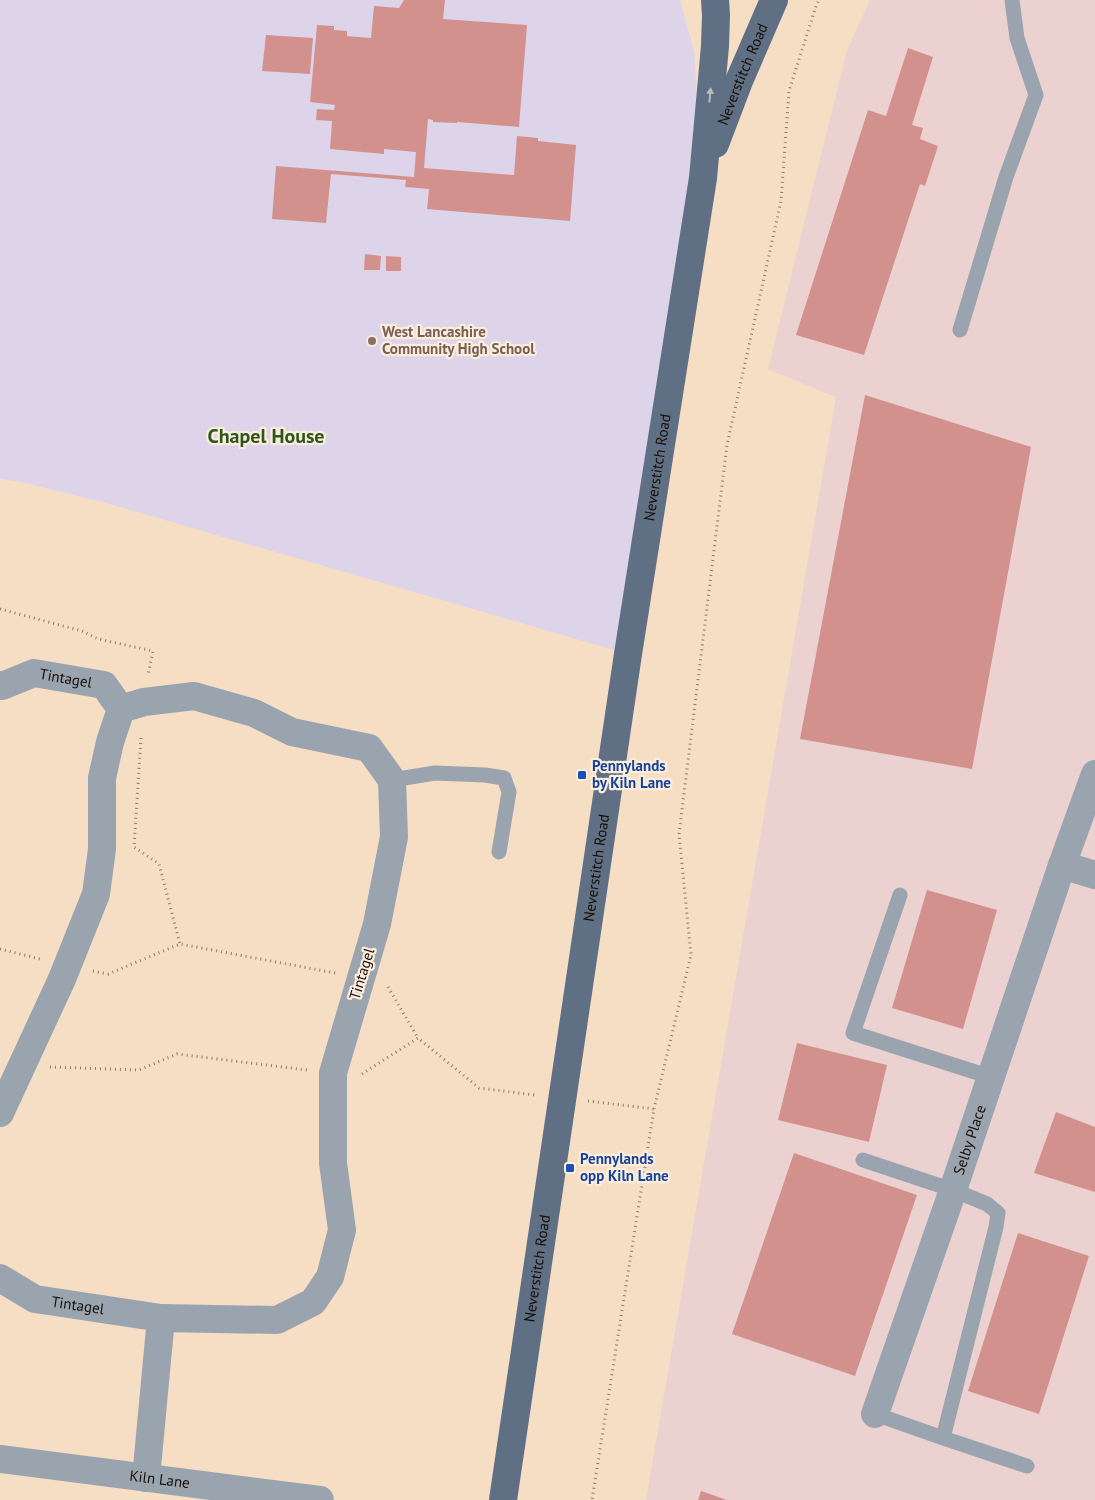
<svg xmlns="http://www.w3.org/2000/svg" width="1095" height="1500" viewBox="0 0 1095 1500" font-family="'PT Sans',sans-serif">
<rect width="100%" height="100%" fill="#f6dec4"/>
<!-- industrial -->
<path fill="#ecd1d1" d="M 870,0 L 1095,0 L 1095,1500 L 646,1500 L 836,397 L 768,369 L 847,50 Z"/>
<!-- education -->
<path fill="#ddd4e9" d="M 0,0 L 680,0 L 694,51 L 703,178 L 628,654 L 106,503 L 21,482 L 0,479 Z"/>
<!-- building -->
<path fill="#d3918e" d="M 404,0 L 445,0 L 443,19 L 527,25 L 519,127 L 457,122 L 457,123 L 433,122 L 433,120 L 428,119 L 424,168 L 514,175 L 517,136 L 538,138 L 538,141 L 576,145 L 570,221 L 427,209 L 429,189 L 405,187 L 406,180 L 331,174 L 326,223 L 272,219 L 276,166 L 414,177 L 416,152 L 384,149 L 384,154 L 330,149 L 332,121 L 316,120 L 317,109 L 334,110 L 335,105 L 310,102 L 317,25 L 334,26 L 334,30 L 347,31 L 347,36 L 371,38 L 374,6 L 399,8 Z
M 266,35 L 313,38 L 310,74 L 262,71 Z
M 908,48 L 933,57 L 912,125 L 923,128 L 920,139 L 938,146 L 925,186 L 920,184 L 864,355 L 796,335 L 868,110 L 886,116 Z
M 365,254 L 381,256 L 380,270 L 364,270 Z
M 386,256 L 401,257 L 401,271 L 386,271 Z
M 865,395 L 1031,447 L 972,769 L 800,739 Z
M 927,890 L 997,910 L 963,1029 L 892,1008 Z
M 797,1043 L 887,1065 L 869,1142 L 778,1120 Z
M 1056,1112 L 1095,1127 L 1095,1192 L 1034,1173 Z
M 794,1153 L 917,1195 L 855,1376 L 732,1334 Z
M 1018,1233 L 1089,1256 L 1039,1414 L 968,1391 Z
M 701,1491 L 727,1500 L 698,1500 Z"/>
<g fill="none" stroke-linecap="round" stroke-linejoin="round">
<!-- path -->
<path stroke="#8d7c6b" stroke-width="3" stroke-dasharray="1 4" stroke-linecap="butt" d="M 0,609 L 82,631 L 96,638 L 107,641 L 153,651 L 148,675
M 141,738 L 134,847 L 159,864 L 180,944
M 0,949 L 40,959
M 93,971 L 108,974 L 180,944 L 335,973
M 388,987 L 418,1038
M 50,1067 L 139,1070 L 177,1054 L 307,1070
M 362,1074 L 418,1038 L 479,1088 L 535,1095
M 588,1101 L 654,1109 L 592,1500
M 654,1109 L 691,955 L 679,834 L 727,445 L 781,201 L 789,91 L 816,6 L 819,0"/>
<!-- service -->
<path stroke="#9aa4af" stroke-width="15" d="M 960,330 L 1006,177 L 1036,95 L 1017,38 L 1012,0
M 392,780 L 435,773 L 485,775 L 504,778 L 509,792 L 499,852
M 900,895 L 853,1033 L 991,1077
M 863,1160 L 953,1190 L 987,1204 L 998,1213 L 996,1227 L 943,1438 L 875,1414
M 943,1438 L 1027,1466"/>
<!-- minor -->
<g stroke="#9aa4af" stroke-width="28">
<path id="s1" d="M 0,685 L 2,686 L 34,673 L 104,685 L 121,709"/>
<path d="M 1062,865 L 1095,875"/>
<path d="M 0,1113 L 62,979 L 96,894 L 102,849 L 102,778 L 110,742 L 121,709 L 144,702 L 194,696 L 254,713 L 292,732 L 369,748 L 392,780 L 394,837 L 377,924 L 333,1073 L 333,1163 L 342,1230 L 330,1277 L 313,1302 L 277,1320 L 161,1318 L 146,1478"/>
<path id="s2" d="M 0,1278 L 35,1299 L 161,1318"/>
<path id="s3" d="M 875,1414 L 953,1190 L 1062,865 L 1095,774"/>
</g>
<!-- tertiary -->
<path stroke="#9aa4af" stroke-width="28" id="s4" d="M 0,1459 L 320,1500"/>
<!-- primary -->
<g stroke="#5f7084" stroke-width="28">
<path id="s5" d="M 715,144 L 739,81 L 774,0"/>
<path id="s6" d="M 503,1500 L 628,654 L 703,178 L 715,46 L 716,15 L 715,0"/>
</g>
</g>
<!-- one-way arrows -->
<defs><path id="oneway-solid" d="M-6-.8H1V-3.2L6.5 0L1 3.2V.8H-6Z" transform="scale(1.25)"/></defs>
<use fill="#bdbbb9" href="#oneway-solid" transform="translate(710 95) rotate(-85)"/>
<!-- markers -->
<circle fill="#8d6e63" stroke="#fceddd" stroke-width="2" cx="372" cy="341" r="5"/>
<g fill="#1a4fb4" stroke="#fceddd" stroke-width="2">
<rect x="577" y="770" width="10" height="10" rx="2.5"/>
<rect x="565" y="1163" width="10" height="10" rx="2.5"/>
</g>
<g text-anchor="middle" stroke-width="4.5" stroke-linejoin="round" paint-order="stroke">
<!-- street labels -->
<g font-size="15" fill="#160e06" stroke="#fceddd">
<text dy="5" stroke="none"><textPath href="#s5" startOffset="75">Neverstitch Road</textPath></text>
<text dy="5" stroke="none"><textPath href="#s6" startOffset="1044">Neverstitch Road</textPath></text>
<text dy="5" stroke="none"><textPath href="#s1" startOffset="69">Tintagel</textPath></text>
<text dy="5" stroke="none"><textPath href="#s6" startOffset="639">Neverstitch Road</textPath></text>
<text transform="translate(362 974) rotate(-73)" y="5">Tintagel</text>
<text dy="5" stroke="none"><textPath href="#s3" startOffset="290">Selby Place</textPath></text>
<text dy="5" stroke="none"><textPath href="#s6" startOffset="234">Neverstitch Road</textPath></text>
<text dy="5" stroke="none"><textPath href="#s2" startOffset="84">Tintagel</textPath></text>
<text dy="5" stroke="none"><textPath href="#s4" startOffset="161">Kiln Lane</textPath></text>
</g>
<!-- education labels -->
<g font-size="15" font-weight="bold" fill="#785e54" stroke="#fceddd" text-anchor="start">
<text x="382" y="337">West Lancashire<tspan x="382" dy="17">Community High School</tspan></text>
</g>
<!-- transit labels -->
<g font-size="15" font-weight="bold" fill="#164399" stroke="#fceddd" text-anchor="start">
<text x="592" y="771">Pennylands<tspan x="592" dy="17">by Kiln Lane</tspan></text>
<text x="580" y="1164">Pennylands<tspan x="580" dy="17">opp Kiln Lane</tspan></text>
</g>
<!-- district labels -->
<g font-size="20" font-weight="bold" fill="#2b571e" stroke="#fceddd">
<text x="266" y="443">Chapel House</text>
</g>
</g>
</svg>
